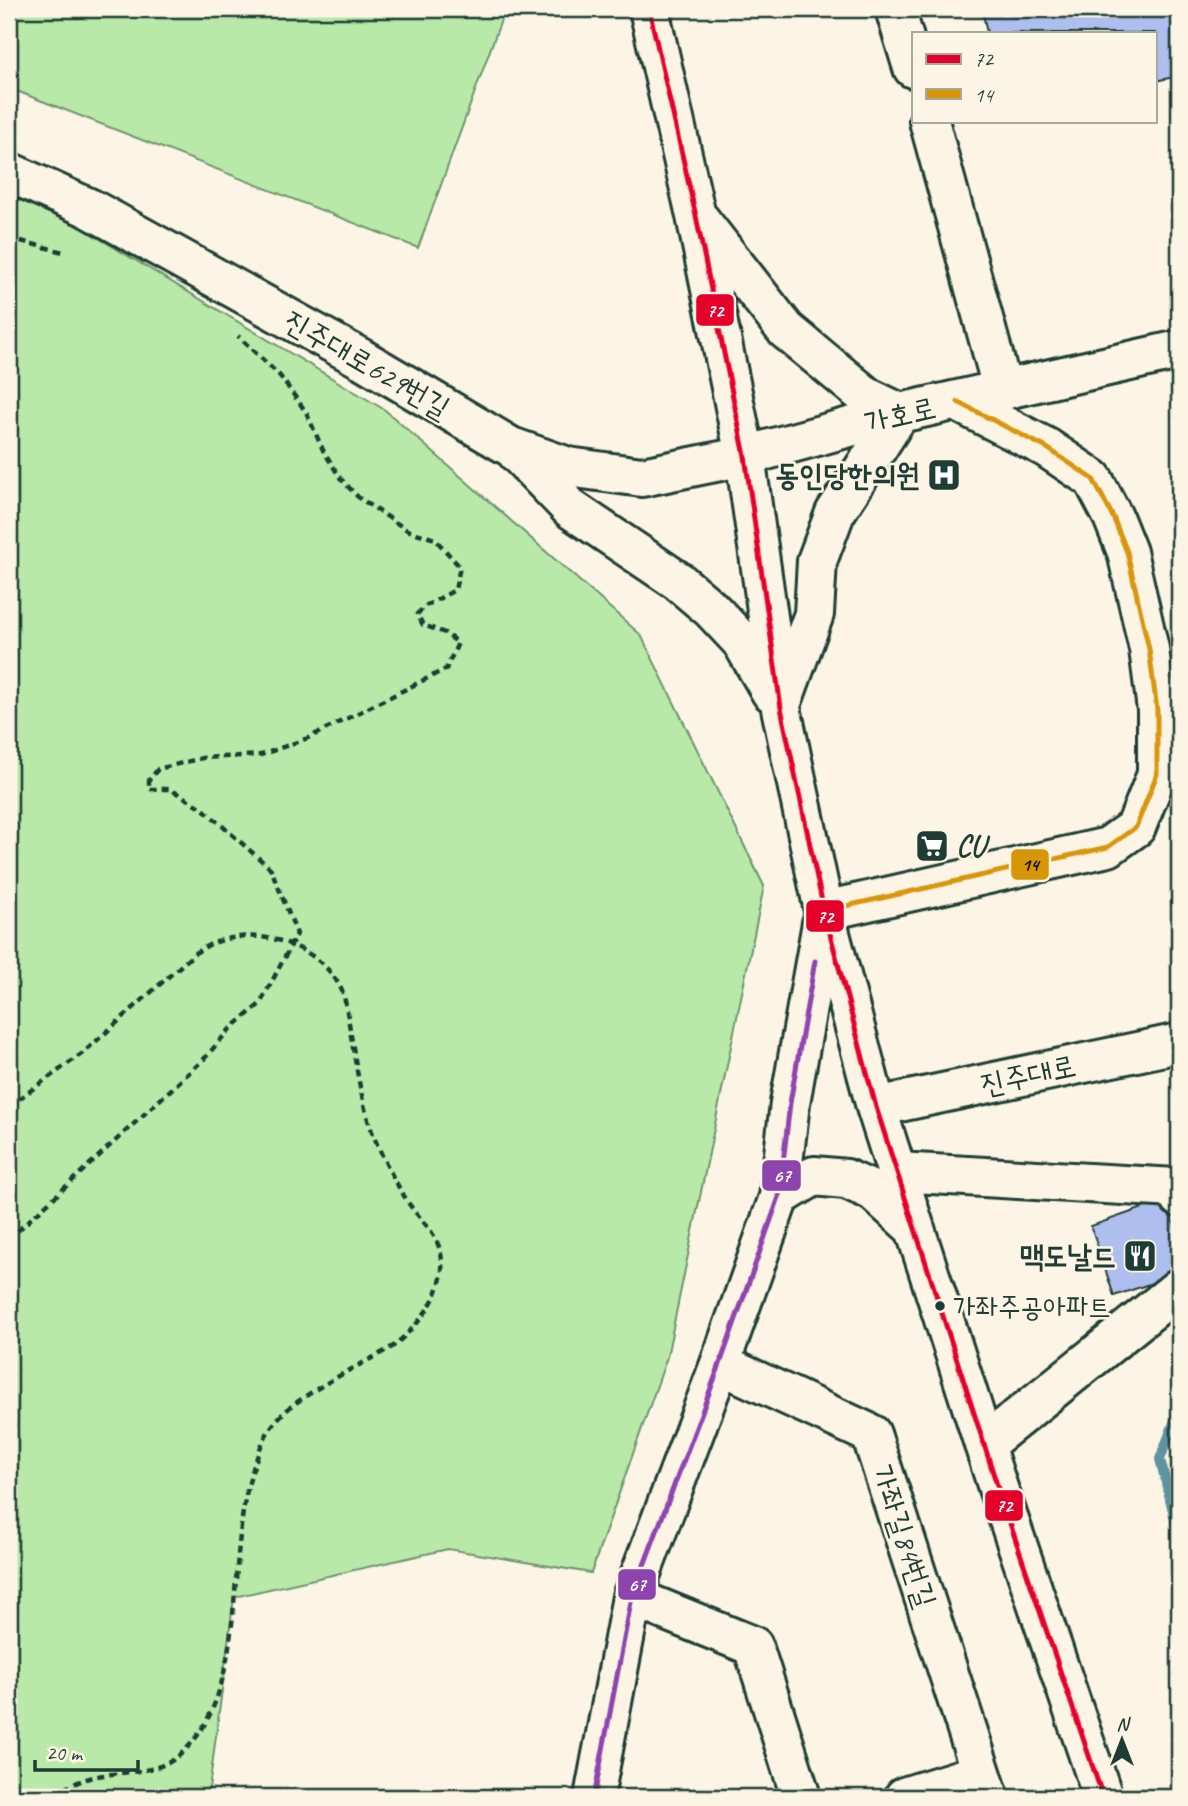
<svg xmlns="http://www.w3.org/2000/svg" width="1188" height="1806" viewBox="0 0 1188 1806" font-family="Caveat,'Poor Story',sans-serif">
<rect width="100%" height="100%" fill="#fcf5e5"/>
<filter id="ink" filterUnits="userSpaceOnUse"><feTurbulence type="fractalNoise" baseFrequency=".0143" numOctaves="2"/><feDisplacementMap in="SourceGraphic" scale="14" xChannelSelector="R" yChannelSelector="G"/><feConvolveMatrix kernelMatrix="1 2 1 2 8 2 1 2 1" color-interpolation-filters="sRGB"/></filter>
<g filter="url(#ink)">
<!-- green -->
<path fill="#b9e9a8" stroke="#6c936e" stroke-width="2" d="M 9,9 L 505,9 L 418,248 L 9,88 Z
M 9,195 L 80,227 L 385,410 L 641,635 L 764,886 L 667,1357 L 591,1573 L 448,1549 L 234,1597 L 208,1797 L 9,1797 Z"/>
<g fill="none" stroke-linecap="round" stroke-linejoin="round">
<!-- stream -->
<path stroke="#5f93a2" stroke-width="10" d="M 1179,1410 L 1160,1459 L 1179,1535"/>
</g>
<!-- building -->
<path fill="#aebeee" stroke="#1f3d34" stroke-width="2" d="M 982,9 L 1179,9 L 1179,76 L 1155,81 L 1155,33 L 987,33 Z
M 1166,1200 L 1179,1239 L 1179,1274 L 1114,1296 L 1091,1226 Z"/>
<g fill="none" stroke-linecap="round" stroke-linejoin="round">
<defs>
<path id="minor" d="M 649,9 L 696,216 L 745,456 L 781,708 L 824,911 L 876,1107 L 998,1488 L 1103,1797
M 895,9 L 913,68
M 929,121 L 1003,391
M 9,172 L 89,208 L 362,359 L 511,447 L 568,467 L 642,477 L 745,456 L 900,413 L 1179,350
M 700,220 L 786,330 L 867,397 L 900,413
M 517,453 L 571,509 L 678,581 L 711,609 L 742,642 L 771,692
M 782,702 L 814,614 L 817,561 L 835,513 L 900,413
M 824,911 L 1108,847 L 1136,827 L 1157,774 L 1157,710 L 1149,649 L 1127,552 L 1113,517 L 1093,479 L 1047,448 L 958,402
M 876,1107 L 1179,1043
M 897,1172 L 1176,1188 L 1179,1197
M 779,1197 L 814,1176 L 846,1179 L 873,1191 L 913,1227
M 720,1364 L 871,1434 L 989,1797
M 984,1445 L 1179,1288
M 632,1597 L 753,1646 L 801,1797
M 594,1797 L 632,1597 L 720,1364 L 779,1197 L 790,1103 L 822,923
M 904,1797 L 981,1773"/>
</defs>
<!-- minor casing -->
<use href="#minor" stroke="#1f3d34" stroke-width="44"/>
<!-- path -->
<path stroke="#1f3d34" stroke-width="4.5" stroke-dasharray="7 5" stroke-linecap="butt" d="M 9,238 L 63,252
M 9,1106 L 83,1053 L 195,953 C 201,950 207,945 214,943 C 261,924 327,948 344,996 C 353,1040 358,1096 374,1137 C 383,1159 394,1180 406,1199 C 413,1211 424,1221 432,1233 C 460,1275 425,1321 392,1347 C 361,1365 297,1395 276,1421 C 265,1434 260,1448 255,1463 C 223,1549 252,1687 183,1752 C 158,1776 124,1770 93,1777 C 77,1781 64,1789 50,1797
M 9,1239 L 204,1059 L 229,1030 L 260,1004 L 297,934 L 271,869 L 201,807 L 170,789 L 149,789 L 149,780 L 158,769 L 202,758 L 261,755 L 308,738 L 446,669 L 458,643 L 445,633 L 423,625 L 417,614 L 427,605 L 455,590 L 460,567 L 435,539 L 407,530 L 358,497 L 341,479 L 323,450 L 306,412 L 280,376 L 238,336"/>
<!-- minor -->
<use href="#minor" stroke="#fcf5e5" stroke-width="38"/>
<defs>
<path id="bus-1" d="M 649,9 L 696,216 L 745,456 L 781,708 L 824,911 L 876,1107 L 998,1488 L 1103,1797"/>
<path id="bus-2" d="M 824,911 L 1108,847 L 1136,827 L 1157,774 L 1157,710 L 1149,649 L 1127,552 L 1113,517 L 1093,479 L 1047,448 L 958,402"/>
<path id="bus-3" d="M 594,1797 L 632,1597 L 720,1364 L 779,1197 L 790,1103 L 815,961"/>
</defs>
<!-- bus-1 casing -->
<use href="#bus-1" stroke="#fcf5e5" stroke-width="10"/>
<!-- bus-2 casing -->
<use href="#bus-2" stroke="#fcf5e5" stroke-width="10"/>
<!-- bus-3 casing -->
<use href="#bus-3" stroke="#fcf5e5" stroke-width="10"/>
<!-- bus-1 -->
<use href="#bus-1" stroke="#e4002b" stroke-width="5"/>
<!-- bus-2 -->
<use href="#bus-2" stroke="#d79608" stroke-width="5"/>
<!-- bus-3 -->
<use href="#bus-3" stroke="#8e44ad" stroke-width="5"/>
</g>
</g>
<!-- icons -->
<defs>
<symbol id="hospital-square" viewBox="-11 -11 22 22"><rect x="-9" y="-9" width="18" height="18" rx="4" fill="#1f3d34" stroke="#fcf5e5"/><path d="M-5-5h3v3.5h4V-5h3V5h-3V1.5h-4V5h-3Z" fill="#fff"/></symbol>
<symbol id="supermarket-square" viewBox="-11 -11 22 22"><rect x="-9" y="-9" width="18" height="18" rx="4" fill="#1f3d34" stroke="#fcf5e5"/><path d="M-6-5.5h2.5l.6 2H6L4.5 2H-2.5L-4.4-4H-6ZM-1.5 3.2a1.3 1.3 0 1 0 .1 0ZM3 3.2a1.3 1.3 0 1 0 .1 0Z" fill="#fff"/></symbol>
<symbol id="restaurant-square" viewBox="-11 -11 22 22"><rect x="-9" y="-9" width="18" height="18" rx="4" fill="#1f3d34" stroke="#fcf5e5"/><path d="M-5-6h1v4h1v-4h1v4h1v-4h1v5L-1.5 .5V6h-2V.5L-5-1ZM5-6V6H3V1.5H1.5Q1.5-4 5-6Z" fill="#fff"/></symbol>
</defs>
<g fill-rule="evenodd">
<use href="#hospital-square" x="925" y="456" width="38" height="38"/>
<use href="#supermarket-square" x="913" y="827" width="38" height="38"/>
<use href="#restaurant-square" x="1121" y="1237" width="38" height="38"/>
</g>
<!-- markers -->
<circle fill="#1f3d34" stroke="#fcf5e5" stroke-width="2.5" cx="940" cy="1306" r="6"/>
<g text-anchor="middle" stroke-width="5" stroke-linejoin="round" paint-order="stroke">
<!-- bus labels -->
<g font-size="28" fill="#1f3d34" stroke="#fcf5e5" text-anchor="start">
<text x="953" y="1316">가좌주공아파트</text>
</g>
<!-- street labels -->
<g font-size="30" fill="#1f3d34" stroke="#fcf5e5">
<text transform="translate(367 364) rotate(30)" y="10">진주대로629번길</text>
<text transform="translate(900 415) rotate(-13)" y="10">가호로</text>
<text transform="translate(1028 1075) rotate(-12)" y="10">진주대로</text>
<text transform="translate(904 1536) rotate(72)" y="10">가좌길84번길</text>
</g>
<!-- poi labels -->
<g font-size="30" font-weight="bold" fill="#1f3d34" stroke="#fcf5e5" text-anchor="end">
<text x="920" y="485">동인당한의원</text>
<text x="956" y="856" text-anchor="start">CU</text>
<text x="1116" y="1266">맥도날드</text>
</g>
</g>
<g stroke="#fcf5e5" stroke-width="2.5">
<rect x="695" y="293" width="40" height="34" rx="7" fill="#e4002b"/>
<rect x="1010" y="848" width="40" height="33" rx="7" fill="#d79608"/>
<rect x="805" y="899" width="40" height="34" rx="7" fill="#e4002b"/>
<rect x="761" y="1159" width="41" height="33" rx="7" fill="#8e44ad"/>
<rect x="984" y="1489" width="40" height="33" rx="7" fill="#e4002b"/>
<rect x="617" y="1568" width="40" height="33" rx="7" fill="#8e44ad"/>
</g>
<g font-size="19" text-anchor="middle" font-weight="bold" fill="#fff">
<text x="715" y="317">72</text>
<text x="825" y="923">72</text>
<text x="782" y="1182">67</text>
<text x="1004" y="1512">72</text>
<text x="637" y="1591">67</text>
</g>
<g font-size="19" text-anchor="middle" font-weight="bold" fill="#111">
<text x="1030" y="871">14</text>
</g>
<!-- margin -->
<rect width="1188" height="1806" fill="none" stroke="#fcf5e5" stroke-width="35"/>
<rect x="18" y="18" width="1153" height="1771" fill="none" stroke="#1f3d34" stroke-width="2.5" filter="url(#ink)"/>
<!-- legend -->
<rect x="912" y="32" width="245" height="91" fill="#fcf5e5" stroke="#a4ab9e" stroke-width="2"/>
<rect x="926" y="54" width="35" height="10" fill="#e4002b" stroke="#a4ab9e" stroke-width="2"/>
<text x="974" y="66" font-size="21" fill="#1f3d34">72</text>
<rect x="926" y="89" width="35" height="10" fill="#d79608" stroke="#a4ab9e" stroke-width="2"/>
<text x="974" y="102" font-size="21" fill="#1f3d34">14</text>
<!-- north arrow -->
<g transform="translate(1122 1740)" stroke="#fcf5e5" stroke-width="5" paint-order="stroke">
<path d="M0-5L12 26L0 18L-12 26Z" fill="#1f3d34"/>
<text y="-10" font-size="19" font-weight="bold" text-anchor="middle" fill="#1f3d34">N</text>
</g>
<!-- scale -->
<path d="M35 1760v10h103v-10" fill="none" stroke="#1f3d34" stroke-width="3.5"/>
<text x="46" y="1760" font-size="21" fill="#1f3d34" stroke="#fcf5e5" stroke-width="5" paint-order="stroke">20 m</text>
</svg>
